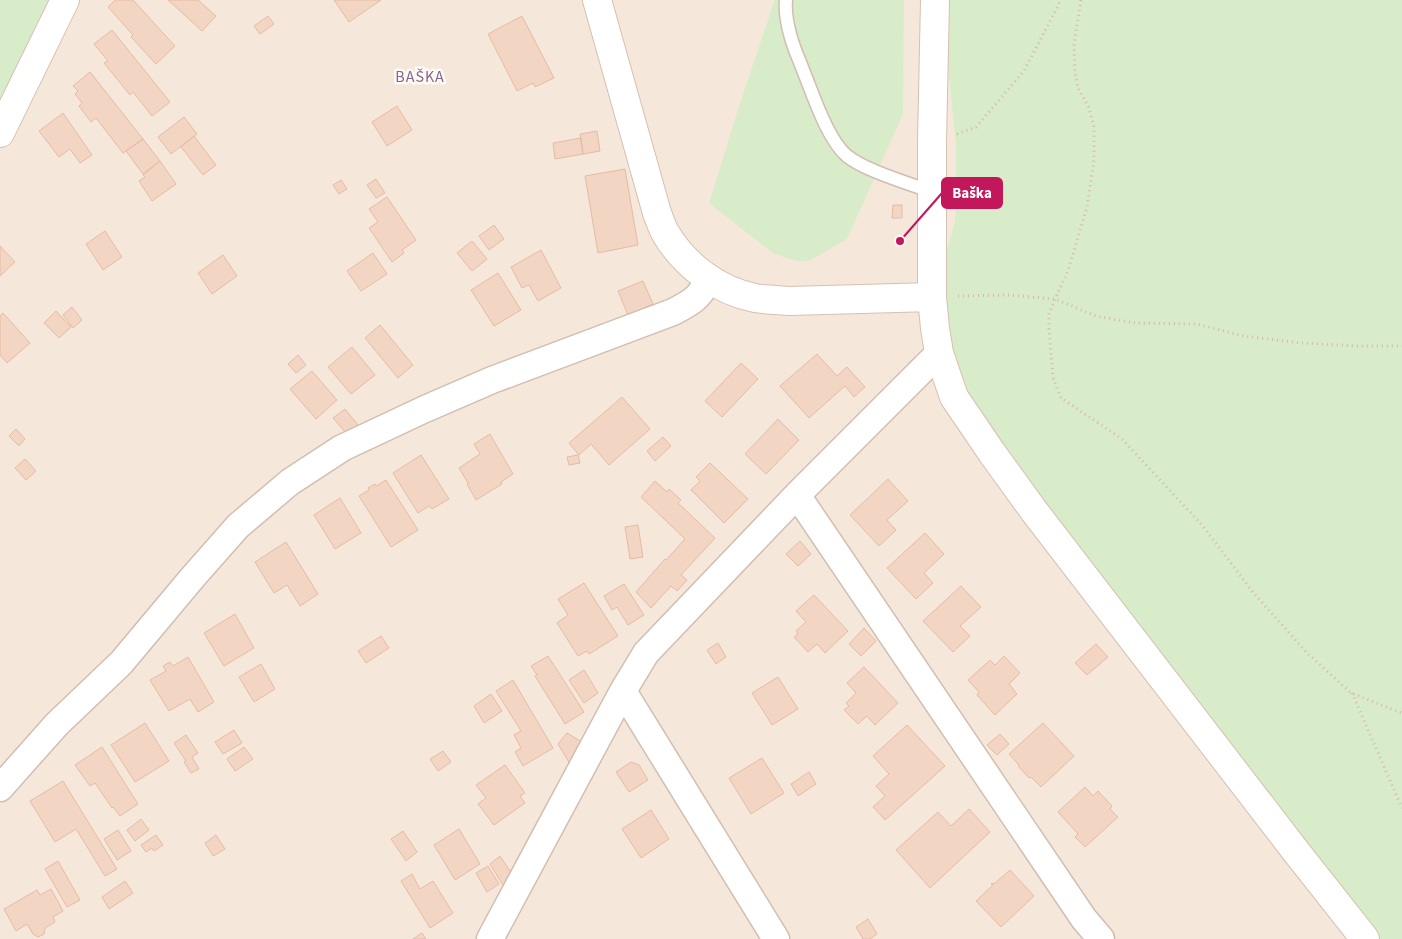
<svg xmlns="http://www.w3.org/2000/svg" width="1402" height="939" viewBox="0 0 1402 939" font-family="'Source Sans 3',sans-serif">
<rect width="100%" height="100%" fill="#fdf6ec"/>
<!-- residential -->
<path fill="#f5e8da" d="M 0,0 L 941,0 L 956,147 L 955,222 L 932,297 L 1365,939 L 0,939 Z"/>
<!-- green -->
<path fill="#d8ecc9" d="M 0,0 L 64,0 L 0,132 Z
M 774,0 L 904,0 L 903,114 L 847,239 L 809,261 L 797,261 L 774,254 L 709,203 L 742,97 L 770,14 Z
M 941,0 L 1402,0 L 1402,939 L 1365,939 L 954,397 L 932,297 L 955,222 L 956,147 Z"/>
<!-- building -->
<path fill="#f3d5c3" stroke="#e6bba3" d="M 115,0 L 133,0 L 175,46 L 156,64 L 131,37 L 133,35 L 108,7 Z
M 168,0 L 198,0 L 216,16 L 202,31 Z
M 334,0 L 381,0 L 349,22 Z
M 268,16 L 274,24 L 260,34 L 254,26 Z
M 522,16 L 554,78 L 535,87 L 533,83 L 517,91 L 488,34 Z
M 112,30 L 170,102 L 152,116 L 133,92 L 130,95 L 104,63 L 108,61 L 94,44 Z
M 90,72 L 143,139 L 123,153 L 96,118 L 91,122 L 79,106 L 82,103 L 75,94 L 78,91 L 73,86 Z
M 397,106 L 412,130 L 387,146 L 372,122 Z
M 63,113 L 92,155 L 80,163 L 70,149 L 59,157 L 39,131 Z
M 184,117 L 197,134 L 171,154 L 158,137 Z
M 597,131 L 600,151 L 583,154 L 580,134 Z
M 194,136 L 216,165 L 203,175 L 181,147 Z
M 581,138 L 583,154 L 555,159 L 553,143 Z
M 143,139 L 160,161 L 143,174 L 126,151 Z
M 160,161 L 176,184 L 152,201 L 139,181 L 145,177 L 143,175 Z
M 625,169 L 638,245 L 598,253 L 585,176 Z
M 376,179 L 385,193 L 376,198 L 367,185 Z
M 341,180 L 347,189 L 339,194 L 333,185 Z
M 387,197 L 416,240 L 402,250 L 404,253 L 392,262 L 369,228 L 378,222 L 369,209 Z
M 893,205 L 902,205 L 902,218 L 892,218 Z
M 494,225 L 504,239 L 489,250 L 479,236 Z
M 105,231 L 122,257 L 103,270 L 86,244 Z
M 472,241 L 487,259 L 472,271 L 457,253 Z
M 0,246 L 15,262 L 0,276 Z
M 541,250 L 561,288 L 538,301 L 529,285 L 522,288 L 511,267 Z
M 373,253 L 387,274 L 361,291 L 347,271 Z
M 223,255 L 237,276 L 212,294 L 198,273 Z
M 498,273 L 521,310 L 494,326 L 471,290 Z
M 643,281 L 653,304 L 628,315 L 618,291 Z
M 72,307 L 82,320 L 73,328 L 63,315 Z
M 56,311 L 71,327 L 59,338 L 44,323 Z
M 3,313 L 30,343 L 7,363 L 0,355 L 0,316 Z
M 380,325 L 413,365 L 398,378 L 365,338 Z
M 352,347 L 375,375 L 351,394 L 328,367 Z
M 817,354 L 837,376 L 847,367 L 865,387 L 854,397 L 845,386 L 809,418 L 780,386 Z
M 298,355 L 306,365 L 296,373 L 288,364 Z
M 741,363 L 758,379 L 722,417 L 705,401 Z
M 312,371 L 337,400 L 316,419 L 290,389 Z
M 622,397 L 650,429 L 609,465 L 591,444 L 579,455 L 569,443 Z
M 345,409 L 358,425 L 347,434 L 333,418 Z
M 778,419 L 799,440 L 766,474 L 745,454 Z
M 16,429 L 25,439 L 19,446 L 9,436 Z
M 490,434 L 513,474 L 501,482 L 502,484 L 476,500 L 467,484 L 468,483 L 459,468 L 480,454 L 474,444 Z
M 663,437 L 671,446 L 655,461 L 647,451 Z
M 421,455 L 449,499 L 432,509 L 429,506 L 418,513 L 393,473 Z
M 578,455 L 580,463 L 569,465 L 567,457 Z
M 25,459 L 36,471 L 26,480 L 15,468 Z
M 710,463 L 748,499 L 724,523 L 691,490 L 700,481 L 696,477 Z
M 888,479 L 908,501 L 887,520 L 896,530 L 879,546 L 850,515 Z
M 386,480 L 418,530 L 391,547 L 359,496 L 369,490 L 368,488 L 375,484 L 376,486 Z
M 655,481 L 667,492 L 669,489 L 681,500 L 678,503 L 715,538 L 681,575 L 687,580 L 677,591 L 671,586 L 651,608 L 636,592 L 665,559 L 666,560 L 685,539 L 641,497 Z
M 340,498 L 361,533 L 335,549 L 314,515 Z
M 638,525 L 643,557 L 630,559 L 625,527 Z
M 925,533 L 944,554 L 924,573 L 933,583 L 916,599 L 887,568 Z
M 800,541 L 811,554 L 798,566 L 786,554 Z
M 286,542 L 318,594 L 300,606 L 287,585 L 274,593 L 255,562 Z
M 584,583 L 618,636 L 589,654 L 587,651 L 578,656 L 557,623 L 568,615 L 558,599 Z
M 624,584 L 644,615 L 628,625 L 617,607 L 612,610 L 604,596 Z
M 961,586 L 981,607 L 960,626 L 970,636 L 953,652 L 923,621 Z
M 814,595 L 848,631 L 825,653 L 817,644 L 808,652 L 794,637 L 798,634 L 796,631 L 806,622 L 796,611 Z
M 235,614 L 254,648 L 224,666 L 204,633 Z
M 864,628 L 876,641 L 861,656 L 849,644 Z
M 381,636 L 389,648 L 366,663 L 358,651 Z
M 718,643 L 726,657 L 716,664 L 707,650 Z
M 1096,644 L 1108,657 L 1087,675 L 1075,663 Z
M 548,656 L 584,712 L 565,724 L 535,676 L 537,675 L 531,666 Z
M 1004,656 L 1020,673 L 1009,684 L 1017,694 L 995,715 L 977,695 L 979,692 L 968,680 L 990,660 L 995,665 Z
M 188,657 L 214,702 L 198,712 L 190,699 L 169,711 L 150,680 L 166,671 L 163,666 L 170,662 L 173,666 Z
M 261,664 L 275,689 L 254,702 L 239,677 Z
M 864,667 L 898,703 L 875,725 L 867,716 L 858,724 L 844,710 L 849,706 L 846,703 L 856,693 L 847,683 Z
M 584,670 L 598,693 L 584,703 L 569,680 Z
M 778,677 L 798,709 L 772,725 L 752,693 Z
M 513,680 L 553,748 L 523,766 L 515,752 L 521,748 L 514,735 L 521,731 L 496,691 Z
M 491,694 L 502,711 L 484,723 L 474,706 Z
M 145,723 L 169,761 L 135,782 L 111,745 Z
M 1043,723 L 1074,756 L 1041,787 L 1031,777 L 1029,778 L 1018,766 L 1019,765 L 1009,754 Z
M 907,725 L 945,766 L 885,820 L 873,807 L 885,796 L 876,786 L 889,774 L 873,756 Z
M 234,730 L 242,743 L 223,754 L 215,742 Z
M 567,733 L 582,742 L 570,764 L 558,744 Z
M 1000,734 L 1009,744 L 997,755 L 987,745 Z
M 186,735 L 198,753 L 192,757 L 199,769 L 191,773 L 184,762 L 186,761 L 174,743 Z
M 102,747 L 138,804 L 120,816 L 113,807 L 112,808 L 95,783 L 90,786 L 75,765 Z
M 244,747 L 253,759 L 235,771 L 227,759 Z
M 443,751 L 451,762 L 438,771 L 430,759 Z
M 762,758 L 784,793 L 751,814 L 729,778 Z
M 631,762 L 639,765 L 648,780 L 629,792 L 616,772 Z
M 505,765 L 525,793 L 520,796 L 525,803 L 494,825 L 478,804 L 486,798 L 476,785 Z
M 809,772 L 816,784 L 798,796 L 791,784 Z
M 63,781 L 117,869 L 105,876 L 76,829 L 55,842 L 30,801 Z
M 1085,787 L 1093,796 L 1098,791 L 1112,806 L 1110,809 L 1118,817 L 1085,847 L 1075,837 L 1078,834 L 1058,812 Z
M 969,809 L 990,832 L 930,888 L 896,850 L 938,812 L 951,826 Z
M 651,810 L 669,839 L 641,858 L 622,829 Z
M 141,819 L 149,830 L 135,841 L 127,830 Z
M 459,829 L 480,864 L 455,880 L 434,845 Z
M 118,830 L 131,851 L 117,860 L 104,839 Z
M 403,831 L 417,852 L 406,861 L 391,839 Z
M 156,835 L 163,845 L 154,851 L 152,848 L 146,852 L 141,845 Z
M 216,835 L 225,849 L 213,856 L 205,843 Z
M 500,856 L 512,874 L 504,887 L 490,864 Z
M 58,861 L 80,900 L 67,907 L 45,869 Z
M 488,866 L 499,884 L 487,892 L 476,873 Z
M 1010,870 L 1034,896 L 1001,927 L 976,901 L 993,885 L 991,884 L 993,883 L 994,884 Z
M 412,874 L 420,889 L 433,881 L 453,913 L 430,928 L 401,881 Z
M 125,881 L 133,893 L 109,909 L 102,897 Z
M 51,889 L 63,911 L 53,917 L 55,922 L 45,928 L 44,934 L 38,937 L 33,934 L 27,924 L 16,931 L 4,909 L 37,890 L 40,895 Z
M 868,919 L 877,934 L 870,939 L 863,939 L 856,927 Z
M 422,933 L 426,939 L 413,939 Z"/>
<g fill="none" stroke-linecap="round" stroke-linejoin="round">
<defs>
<path id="lane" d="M 786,0 C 785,11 787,23 790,34 C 793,47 799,59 803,70 C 813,94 827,139 847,156 C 866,171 908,183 932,192"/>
<path id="street" d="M 797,495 L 1084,919 L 1101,939
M 623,691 L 776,939
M 0,788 L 57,724 L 121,663 L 193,577 L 238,526 L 290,482 L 342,448 L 425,409 L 492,380 L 673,312 C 692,302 698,299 709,280
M 490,939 L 623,691 L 646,653 L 797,495 L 939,353"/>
<path id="secondary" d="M 597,0 L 657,213 C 660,220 662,228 666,234 C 685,266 719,291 755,298 C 767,300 778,300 790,301 L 932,297
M 935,0 L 932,142 L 932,297 L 935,328 L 939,353 L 954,397 L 992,453 L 1034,511 L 1294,849 L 1365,939
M 0,133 L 65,0"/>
</defs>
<!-- lane casing -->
<use href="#lane" stroke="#d1beb0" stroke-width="15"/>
<!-- street casing -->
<use href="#street" stroke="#d1beb0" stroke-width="29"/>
<!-- secondary casing -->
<use href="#secondary" stroke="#d6c0b0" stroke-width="30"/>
<!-- path -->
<path stroke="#d9b8a5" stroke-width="3" stroke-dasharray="1 4" stroke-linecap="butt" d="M 1081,0 L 1074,44 L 1075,73 L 1078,88 L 1089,108 L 1094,127 L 1094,160 L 1087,207 L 1068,271 L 1055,299 L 1049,314 L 1049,329 L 1053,378 L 1061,398 L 1122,439 L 1202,525 L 1252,591 L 1306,652 L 1351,693 L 1402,713
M 957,134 L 976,127 L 1024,71 L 1061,0
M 958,296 L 1008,295 L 1055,299 L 1096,316 L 1135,323 L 1197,324 L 1244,336 L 1301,343 L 1359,346 L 1402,346
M 1352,693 L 1402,808"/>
<!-- lane -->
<use href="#lane" stroke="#fff" stroke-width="12"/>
<!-- street -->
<use href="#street" stroke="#fff" stroke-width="26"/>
<!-- secondary -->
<use href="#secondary" stroke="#fff" stroke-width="28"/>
</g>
<g text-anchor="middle" stroke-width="5" stroke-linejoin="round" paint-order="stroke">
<!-- quarter labels -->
<g font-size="16" letter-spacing="1" fill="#846695" stroke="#fffaf3">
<text x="420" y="82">BAŠKA</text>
</g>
</g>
<!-- callouts -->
<path fill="none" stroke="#c2185b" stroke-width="2" d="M900 241L942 193"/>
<circle fill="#c2185b" stroke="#fffaf3" stroke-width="2" cx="900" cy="241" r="5"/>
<rect fill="#c2185b" stroke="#c2185b" stroke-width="2" x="942" y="178" width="60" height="30" rx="5"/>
<g font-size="15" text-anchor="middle" font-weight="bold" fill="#fff">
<text x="972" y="198">Baška</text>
</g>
</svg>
